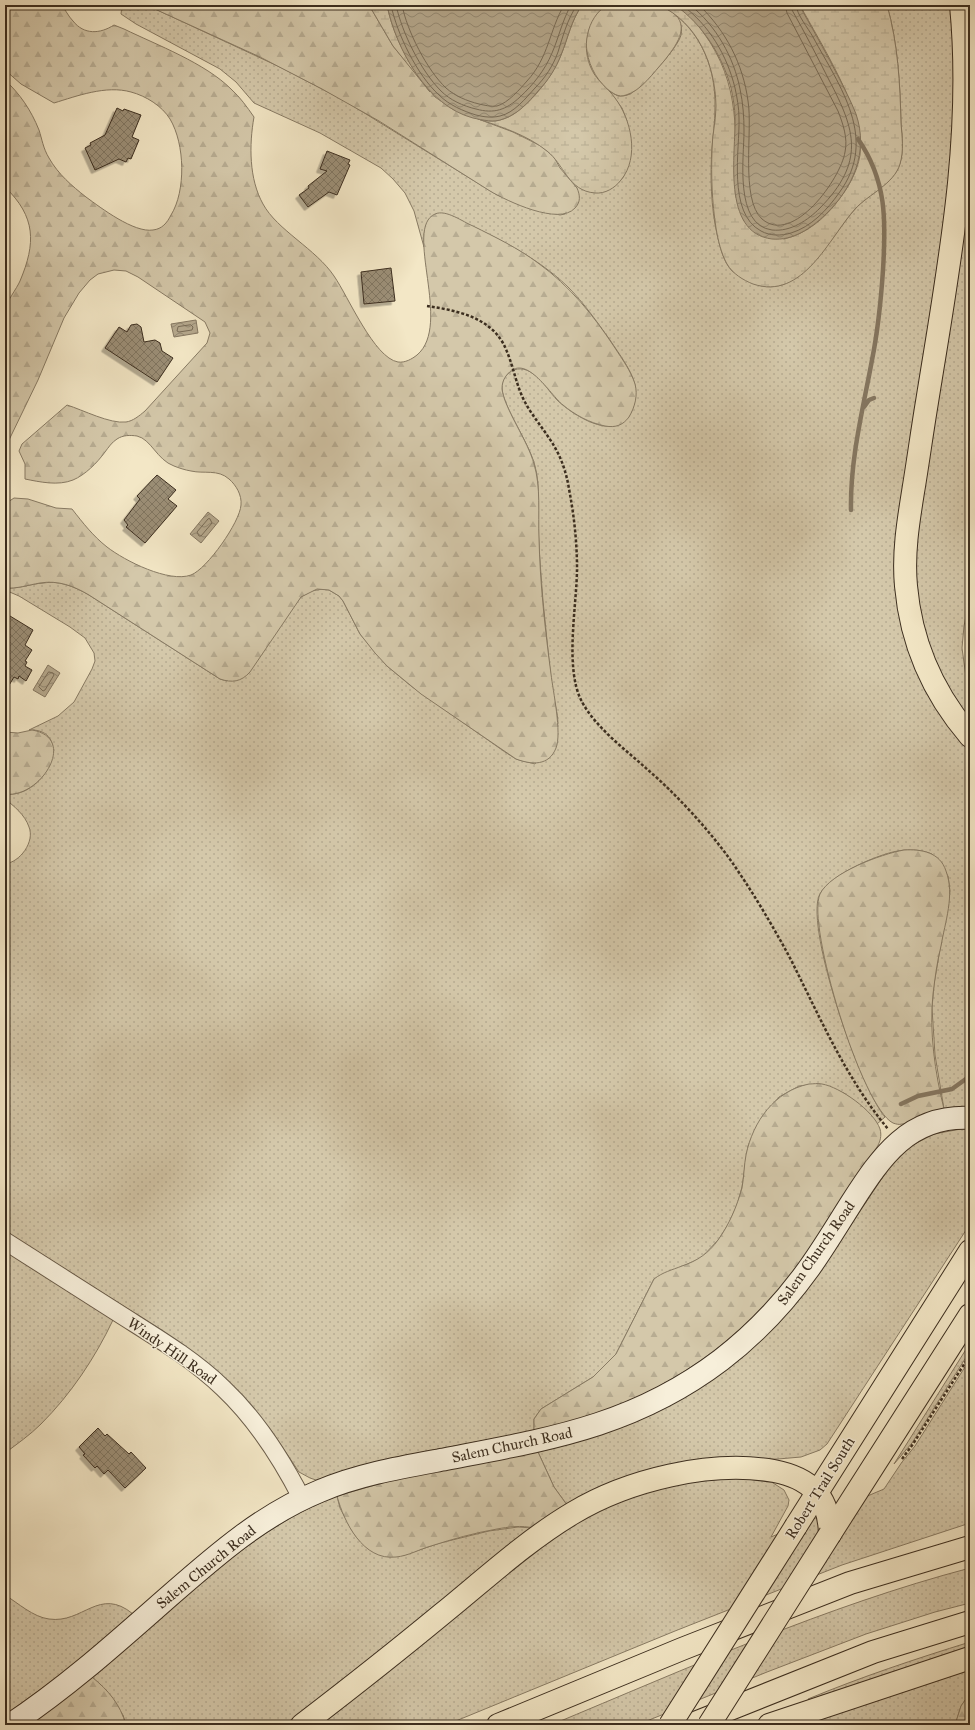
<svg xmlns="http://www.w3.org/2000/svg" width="975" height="1730" viewBox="0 0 975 1730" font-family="'IM FELL Great Primer',serif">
<defs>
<pattern id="grass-dots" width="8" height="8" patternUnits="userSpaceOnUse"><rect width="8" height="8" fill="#d4c8aa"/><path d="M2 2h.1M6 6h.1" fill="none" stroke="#b7ac92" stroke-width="1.8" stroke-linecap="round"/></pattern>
<pattern id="forest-firs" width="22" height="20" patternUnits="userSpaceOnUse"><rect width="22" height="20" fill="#d4c8aa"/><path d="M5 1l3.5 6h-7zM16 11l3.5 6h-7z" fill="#b7ac92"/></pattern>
<pattern id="wetland-marsh" width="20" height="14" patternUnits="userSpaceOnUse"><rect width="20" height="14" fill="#d4c8aa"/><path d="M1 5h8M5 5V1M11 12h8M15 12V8" fill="none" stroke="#b7ac92"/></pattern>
<pattern id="water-waves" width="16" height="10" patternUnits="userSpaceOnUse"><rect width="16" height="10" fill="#b5a88d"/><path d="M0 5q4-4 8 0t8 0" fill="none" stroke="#948973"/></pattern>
<pattern id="building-cross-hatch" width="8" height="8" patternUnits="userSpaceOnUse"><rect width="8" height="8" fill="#9b8e76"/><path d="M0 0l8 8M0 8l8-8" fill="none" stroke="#807460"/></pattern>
<filter id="shadow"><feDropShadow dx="-3.5" dy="3.5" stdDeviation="0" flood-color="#0004"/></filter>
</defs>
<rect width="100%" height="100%" fill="#f3e7c6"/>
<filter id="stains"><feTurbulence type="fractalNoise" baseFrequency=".005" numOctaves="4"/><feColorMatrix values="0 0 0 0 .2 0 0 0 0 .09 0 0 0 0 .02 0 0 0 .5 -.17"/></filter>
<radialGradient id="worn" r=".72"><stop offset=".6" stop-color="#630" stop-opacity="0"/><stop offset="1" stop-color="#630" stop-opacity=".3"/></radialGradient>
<!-- grass -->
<path fill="url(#grass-dots)" stroke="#887b64" d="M 122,5 L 146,5 L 151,7 L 282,68 L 345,101 L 497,195 L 528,207 L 560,215 L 565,214 L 577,188 L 572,182 C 590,197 610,196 624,176 L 627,121 L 622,108 L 609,91 L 618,96 C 622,96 626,96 630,94 C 642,87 678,48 681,35 C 683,26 679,18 672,12 C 703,35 716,71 715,108 C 715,122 713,135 712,148 C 710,177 711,207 717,234 C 720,247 723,261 732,271 C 737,275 744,278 749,281 C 798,308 831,233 859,205 C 872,192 895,182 900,163 C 904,151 902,136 901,123 C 900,83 898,44 887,5 L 951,5 L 956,72 L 950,190 L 897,538 L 953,731 L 970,752 L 970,1108 L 944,1109 L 935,1055 L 932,1008 L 934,984 L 950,891 L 948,876 L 932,854 C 909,845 889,852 867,861 C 853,867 825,881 819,896 C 806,931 860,1088 885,1117 L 877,1124 L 869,1113 L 844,1093 L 818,1084 L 799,1086 L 779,1097 L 762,1117 L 751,1139 L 748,1146 L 742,1187 L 737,1205 L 729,1223 L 719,1239 L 701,1258 L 654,1279 L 616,1354 L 593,1377 L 541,1409 L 534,1419 L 534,1431 L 392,1458 L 316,1480 L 310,1478 L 299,1472 L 271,1430 L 245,1399 L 225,1378 L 200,1357 L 163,1331 L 5,1231 L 5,864 C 20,862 35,842 29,827 C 25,815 14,806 5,799 L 5,794 C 47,799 75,728 29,730 L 58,716 L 74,702 L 92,669 L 95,661 L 94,653 L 85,638 L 70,627 L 19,596 L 5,590 L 5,588 C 18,589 30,584 43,583 C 60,580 75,587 89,595 L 220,679 L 227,681 L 301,597 L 311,591 L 323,589 L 329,590 L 339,596 L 343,601 L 360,634 L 387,666 L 411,686 L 505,752 L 516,759 L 535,764 C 539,756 557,730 558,723 C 558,714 554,700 552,690 C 549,660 546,631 543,601 C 541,576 539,550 538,525 C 538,505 540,485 535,466 C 529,442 503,407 502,388 C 502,382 504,376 509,373 C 516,367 525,368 532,373 C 543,380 549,392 558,401 C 573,415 612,440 628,417 C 634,410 637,393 635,385 C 631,369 619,354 610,340 C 597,322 584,303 568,287 C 534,254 490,235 449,215 L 427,223 L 424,234 L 424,247 L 414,211 L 405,193 L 393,179 L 381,168 L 320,133 L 254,103 L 236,82 L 220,69 L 136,24 L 121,14 Z
M 970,163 L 970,596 L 964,626 L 962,648 L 966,677 L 970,691 L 970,722 L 934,665 L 919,618 L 914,556 Z
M 961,1129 L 970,1129 L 970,1224 L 827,1444 L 820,1450 L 801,1457 L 778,1459 L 710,1460 L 567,1505 L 554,1487 L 538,1452 C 590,1440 637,1424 683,1398 L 843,1237 L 892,1163 L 907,1148 L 934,1134 Z
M 5,1251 L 113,1320 C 95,1358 71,1394 41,1424 C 30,1435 17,1444 5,1453 Z
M 970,1343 L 970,1351 L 912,1443 L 894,1464 Z
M 970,1359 L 970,1523 L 842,1565 L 675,1631 L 446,1725 L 311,1725 L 582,1515 L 662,1485 L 733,1478 L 770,1481 L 784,1490 L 789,1500 L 788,1506 L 771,1537 L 884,1489 L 902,1462 L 915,1446 Z
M 337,1496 L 340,1508 L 351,1529 L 357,1538 L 372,1551 L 404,1555 L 440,1543 L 489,1531 L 518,1527 L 533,1528 L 373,1658 L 284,1725 L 126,1725 L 123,1715 L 92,1677 C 122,1652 152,1626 182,1600 C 231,1557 275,1520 337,1496 Z
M 970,1568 L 970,1603 L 935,1612 L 866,1634 L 767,1672 L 637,1725 L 551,1725 C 688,1668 826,1606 970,1568 Z
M 5,1595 C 18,1603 33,1617 49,1619 C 83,1624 99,1586 133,1614 L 66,1671 L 5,1715 Z
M 970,1642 L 970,1651 L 810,1704 L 808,1699 C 861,1677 915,1659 970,1642 Z
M 970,1665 L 970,1693 L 961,1706 L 955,1725 L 789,1725 Z"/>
<!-- forest -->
<path fill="url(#forest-firs)" stroke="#887b64" d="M 5,5 L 61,5 C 66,10 68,16 73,21 C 84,35 100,34 114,25 L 124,29 C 157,45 205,63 231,89 C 240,97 247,107 254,117 C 249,145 249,179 263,204 C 277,230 316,249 334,276 C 348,296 374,358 398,362 C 405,363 412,359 417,355 C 453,325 403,228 435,214 C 446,209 463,222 473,226 C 495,237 518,248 538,263 C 570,286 594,316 615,348 C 622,359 631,371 635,384 C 638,395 635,407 629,417 C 623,425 616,428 605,426 C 590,423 575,415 563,405 C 550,395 525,350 506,376 C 503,380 502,384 502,389 C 504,408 528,441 534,464 C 541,487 538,514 539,538 C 540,583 545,629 551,674 C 553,691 562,733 556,748 C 549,766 532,765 516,759 L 421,694 L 387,666 L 375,653 L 360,634 L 343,601 L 339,596 L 329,590 L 317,589 L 301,597 L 250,672 C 241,682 232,683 220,679 L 89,595 C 74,586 58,580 40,583 C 28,585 17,589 5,588 L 5,504 L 14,498 L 28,499 L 56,508 L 72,509 C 83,523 93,536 107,547 C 125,561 169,583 191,575 C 207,569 240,522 241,505 C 242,495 236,485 229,479 C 218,469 204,474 191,471 C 185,470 179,468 174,466 C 157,460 151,439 137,436 C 130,435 123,435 117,439 C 112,442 108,448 105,452 C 97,463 85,475 73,480 C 58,486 40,482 25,479 L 25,464 L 19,451 L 22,444 L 67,405 C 83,410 110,424 126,422 C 133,421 139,416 145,411 L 207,343 L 210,333 L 205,322 L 138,277 L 126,271 L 114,270 L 98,274 L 90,280 L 79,293 L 64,318 L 38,380 L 9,440 L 5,439 C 5,407 5,376 5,344 C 5,333 2,319 5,308 C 6,303 17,288 20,281 C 36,243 36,217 5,187 L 5,80 C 20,94 31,110 39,130 C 42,139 43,148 49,158 C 58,174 72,186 86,197 C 101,208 134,233 153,230 C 162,229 167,223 171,215 C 186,191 185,144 170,119 C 162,106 146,96 131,92 C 106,85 77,96 54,103 L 21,84 L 5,70 Z
M 146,5 L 369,5 L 393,46 L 435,97 L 454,110 L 513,132 L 541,146 L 554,157 L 560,168 L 577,188 C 580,195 581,202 575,208 C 559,226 507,201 490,191 L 379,121 L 322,89 L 260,57 Z
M 607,5 C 621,5 645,2 658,5 C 663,6 668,9 672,12 C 692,26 675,47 664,61 C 654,72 641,91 626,95 C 618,98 613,93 607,89 C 583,67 576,24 607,5 Z
M 32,730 C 79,738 40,799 5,794 L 5,732 L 18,733 Z
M 904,850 C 921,849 940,852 946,871 C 955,895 945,922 941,946 C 937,962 935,978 933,994 C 929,1031 935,1073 944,1109 C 934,1111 925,1114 916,1118 C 911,1120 907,1124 902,1124 C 899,1125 896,1124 893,1123 C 862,1108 806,925 820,894 C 830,873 881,854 904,850 Z
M 809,1084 C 813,1084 818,1083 822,1084 C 840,1087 874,1111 880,1129 C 882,1136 880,1142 877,1147 C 850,1184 828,1224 801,1261 C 756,1323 697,1372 626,1402 C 617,1406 608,1411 598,1414 C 577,1421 555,1425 534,1431 L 534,1419 L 541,1409 L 593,1377 L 616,1354 L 654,1279 C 663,1272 672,1270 682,1266 C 697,1261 709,1253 718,1240 C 729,1225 737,1206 742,1188 C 744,1177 744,1165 746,1155 C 753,1121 775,1091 809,1084 Z
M 538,1452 L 554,1487 L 567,1505 L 533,1528 C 522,1525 508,1527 497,1529 C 474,1533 453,1539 431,1546 C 420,1549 408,1556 396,1557 C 363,1561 344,1522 337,1496 L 396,1479 Z
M 92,1677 C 109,1691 120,1704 126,1725 L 29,1725 Z
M 970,1693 L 970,1725 L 955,1725 L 961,1706 Z"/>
<!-- wetland -->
<path fill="url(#wetland-marsh)" stroke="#887b64" d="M 369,5 L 387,5 C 393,36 410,67 430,92 L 393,46 Z
M 582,5 L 607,5 C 586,18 581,49 592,70 C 597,81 608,88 615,98 C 631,119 640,157 621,180 C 615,188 605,194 595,193 C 568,191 564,164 547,151 C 527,135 502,127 478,119 C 485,121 493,122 500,120 C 523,115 553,77 561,55 C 568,38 571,21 582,5 Z
M 659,5 C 663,5 669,4 674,5 C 683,7 698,24 703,32 C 742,85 735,134 736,197 L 744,221 L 784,239 C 806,234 824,219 837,202 C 848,188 857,173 860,155 C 866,113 820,43 800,5 L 887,5 C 898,44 900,83 901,123 C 902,136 904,151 900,164 C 894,184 869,194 855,209 C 829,238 803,301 753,284 C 743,280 733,274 727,264 C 721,253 718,240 716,228 C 712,202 711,176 712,150 C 712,135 716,121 716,106 C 715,64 698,23 659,5 Z"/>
<!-- water -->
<path fill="url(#water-waves)" stroke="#857761" d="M 387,5 L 582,5 C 571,21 568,38 561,55 C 556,68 548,81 538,91 C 529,102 517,115 503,119 C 494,123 483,120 473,118 C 427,106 396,49 387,5 Z
M 675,5 L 800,5 L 803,12 C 815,33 827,55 838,76 C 844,88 851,101 856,114 C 869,152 853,188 825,215 C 811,228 793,241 772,239 C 721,233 736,153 735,118 C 735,108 733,98 731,88 C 722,55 703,25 675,5 Z
M 196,320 L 198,333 L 174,337 L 171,324 Z
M 208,512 L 219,521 L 201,543 L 190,534 Z
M 48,665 L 60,673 L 45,697 L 33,690 Z"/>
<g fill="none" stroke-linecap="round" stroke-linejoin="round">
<!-- shore -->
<path stroke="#786b56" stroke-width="1" d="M 391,5 C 397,34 417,75 439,95 C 449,105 463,111 476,115 C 484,117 492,118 500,116 C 514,113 526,98 535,88 C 545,78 553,66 558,52 C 563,36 567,20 577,5
M 396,5 C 402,33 421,71 441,91 C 450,100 463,106 476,109 C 494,114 506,110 520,97 C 533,85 545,70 552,53 C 559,37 562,21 571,5
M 402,5 C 407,31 427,70 446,88 C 455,96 467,101 479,104 C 484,105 491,107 497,106 C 508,103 520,89 527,81 C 549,57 549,31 564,5
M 682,5 C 709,25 727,55 735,88 C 737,97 739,108 739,118 C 740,149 727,213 761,231 C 770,236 781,236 791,233 C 811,227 827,210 839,193 C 879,139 840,87 813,37 C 808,28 797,15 796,5
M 690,5 C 716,25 734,58 740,89 C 743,103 744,117 744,131 C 744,158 734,225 772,230 C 791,232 808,220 820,208 C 865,162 856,131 829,80 C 817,56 805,33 792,10 L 791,5
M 699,5 C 726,31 743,64 748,101 C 753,130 740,199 762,219 C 793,246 841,178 845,152 C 848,138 843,124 838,111 L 787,13 L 785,5
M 191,325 L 193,327 L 192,330 L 179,332 L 177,331 L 178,327 Z
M 210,519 L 212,523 L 201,536 L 199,536 L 197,532 L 208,519 Z
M 49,672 L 53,673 L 54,675 L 45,690 L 43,691 L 39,687 Z"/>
<!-- stream -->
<path stroke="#857761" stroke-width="4.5" d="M 864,407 L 869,400 L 874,398
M 851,510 C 850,459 863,409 872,360 C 878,330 881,300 883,270 C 886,221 887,181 858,139
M 901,1104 L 918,1096 L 952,1089 L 970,1076"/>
</g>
<!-- building -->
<path fill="url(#building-cross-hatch)" stroke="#3c2e1f" filter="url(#shadow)" d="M 117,108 L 123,111 L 124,109 L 141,115 L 132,137 L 139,140 L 131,159 L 128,158 L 126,162 L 119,159 L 95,170 L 85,148 L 91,145 L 90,143 L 105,135 Z
M 327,151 L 350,160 L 348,164 L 350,165 L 337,195 L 329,192 L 308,207 L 299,195 L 309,188 L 308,186 L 327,171 L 320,169 Z
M 391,268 L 395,301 L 364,304 L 361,272 Z
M 137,324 L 141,327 L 144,342 L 155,340 L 160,343 L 162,351 L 173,358 L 157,382 L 105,348 L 119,327 L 127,332 L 131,325 Z
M 157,475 L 176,490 L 168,499 L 177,506 L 145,543 L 126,527 L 128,525 L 124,520 L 140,499 L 137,496 Z
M 10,616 L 33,630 L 25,645 L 32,650 L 25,661 L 27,662 L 25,666 L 32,670 L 26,681 L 19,676 L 18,679 L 14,677 L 5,692 L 5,624 Z
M 98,1428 L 105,1436 L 107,1434 L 129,1454 L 131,1452 L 146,1468 L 125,1488 L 108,1470 L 104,1474 L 97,1466 L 95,1468 L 83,1455 L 85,1454 L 79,1447 Z"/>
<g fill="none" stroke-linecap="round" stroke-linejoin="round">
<defs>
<path id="street" d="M 5,1241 C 43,1265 80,1289 118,1313 C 154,1336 192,1358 223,1388 C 257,1420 281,1458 302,1499"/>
<path id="secondary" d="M 10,1725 C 66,1688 116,1643 166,1599 C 214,1557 261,1515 320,1491 C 360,1474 403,1467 446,1459 C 549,1439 634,1426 721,1360 C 755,1334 785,1302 810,1267 C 825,1246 838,1224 852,1202 C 881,1157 909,1115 970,1118"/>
<path id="primary" d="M 796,1526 L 970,1251
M 830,1534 L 970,1315"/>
<path id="highway" d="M 961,5 C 974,139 948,270 927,402 C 922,432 918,462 913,492 C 908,523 903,554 906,586 C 911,642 933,693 970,736
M 302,1725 C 349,1689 396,1652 442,1614 C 484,1580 526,1541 573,1513 C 628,1480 710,1460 774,1471 C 810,1478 829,1496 830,1534
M 498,1725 L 682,1649 L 850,1583 L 970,1547
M 690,1725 L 873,1652 L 970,1622
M 769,1725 L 970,1658"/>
</defs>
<!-- street casing -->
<use href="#street" stroke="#6a5c49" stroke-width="19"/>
<!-- secondary casing -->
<use href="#secondary" stroke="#3c2e1f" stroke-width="24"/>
<!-- primary casing -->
<use href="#primary" stroke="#3c2e1f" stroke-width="24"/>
<!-- highway casing -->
<use href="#highway" stroke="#3c2e1f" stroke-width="24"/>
<!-- path -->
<path stroke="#3c2e1f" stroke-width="2.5" stroke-dasharray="3 2" stroke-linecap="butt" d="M 427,306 C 455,310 490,317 504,345 C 512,361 515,380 522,396 C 529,412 540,424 549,438 C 560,454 566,470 569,489 C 574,515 577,542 577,568 C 577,606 564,668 582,702 C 597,729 625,749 648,770 C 675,793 708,829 729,858 C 751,889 771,923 789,956 C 819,1015 845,1077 888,1129
M 902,1459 L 913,1444 L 970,1355"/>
<!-- street -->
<use href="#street" stroke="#f7efda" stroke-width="17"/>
<!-- secondary -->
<use href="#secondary" stroke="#f7efda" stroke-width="22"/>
<!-- primary -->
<use href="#primary" stroke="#f3e7c6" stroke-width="22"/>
<!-- highway -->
<use href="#highway" stroke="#f3e7c6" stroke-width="22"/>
<defs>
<path id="primary-bridge" d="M 670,1725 L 796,1526
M 709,1725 L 830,1534"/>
</defs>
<!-- primary-bridge casing -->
<use href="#primary-bridge" stroke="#3c2e1f" stroke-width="24" stroke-linecap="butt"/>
<!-- primary-bridge -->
<use href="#primary-bridge" stroke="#f3e7c6" stroke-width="22"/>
</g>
<g text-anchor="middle" stroke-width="3" stroke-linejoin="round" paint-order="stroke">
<!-- street labels -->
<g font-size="15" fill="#3c2e1f" stroke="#f7efda">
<text transform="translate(816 1253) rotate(-55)" y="5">Salem Church Road</text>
<text transform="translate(172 1351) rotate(35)" y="5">Windy Hill Road</text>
<text transform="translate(512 1445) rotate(-12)" y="5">Salem Church Road</text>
<text transform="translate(820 1488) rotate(-58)" y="5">Robert Trail South</text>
<text transform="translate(206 1567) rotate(-39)" y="5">Salem Church Road</text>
</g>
</g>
<!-- margin -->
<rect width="975" height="1730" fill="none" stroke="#f3e7c6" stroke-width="20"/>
<rect x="6" y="6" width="963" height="1718" fill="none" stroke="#3c2e1f" stroke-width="2"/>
<rect x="10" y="10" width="955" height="1710" fill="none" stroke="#3c2e1f"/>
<rect width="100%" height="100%" filter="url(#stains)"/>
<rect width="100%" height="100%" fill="url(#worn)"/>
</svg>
